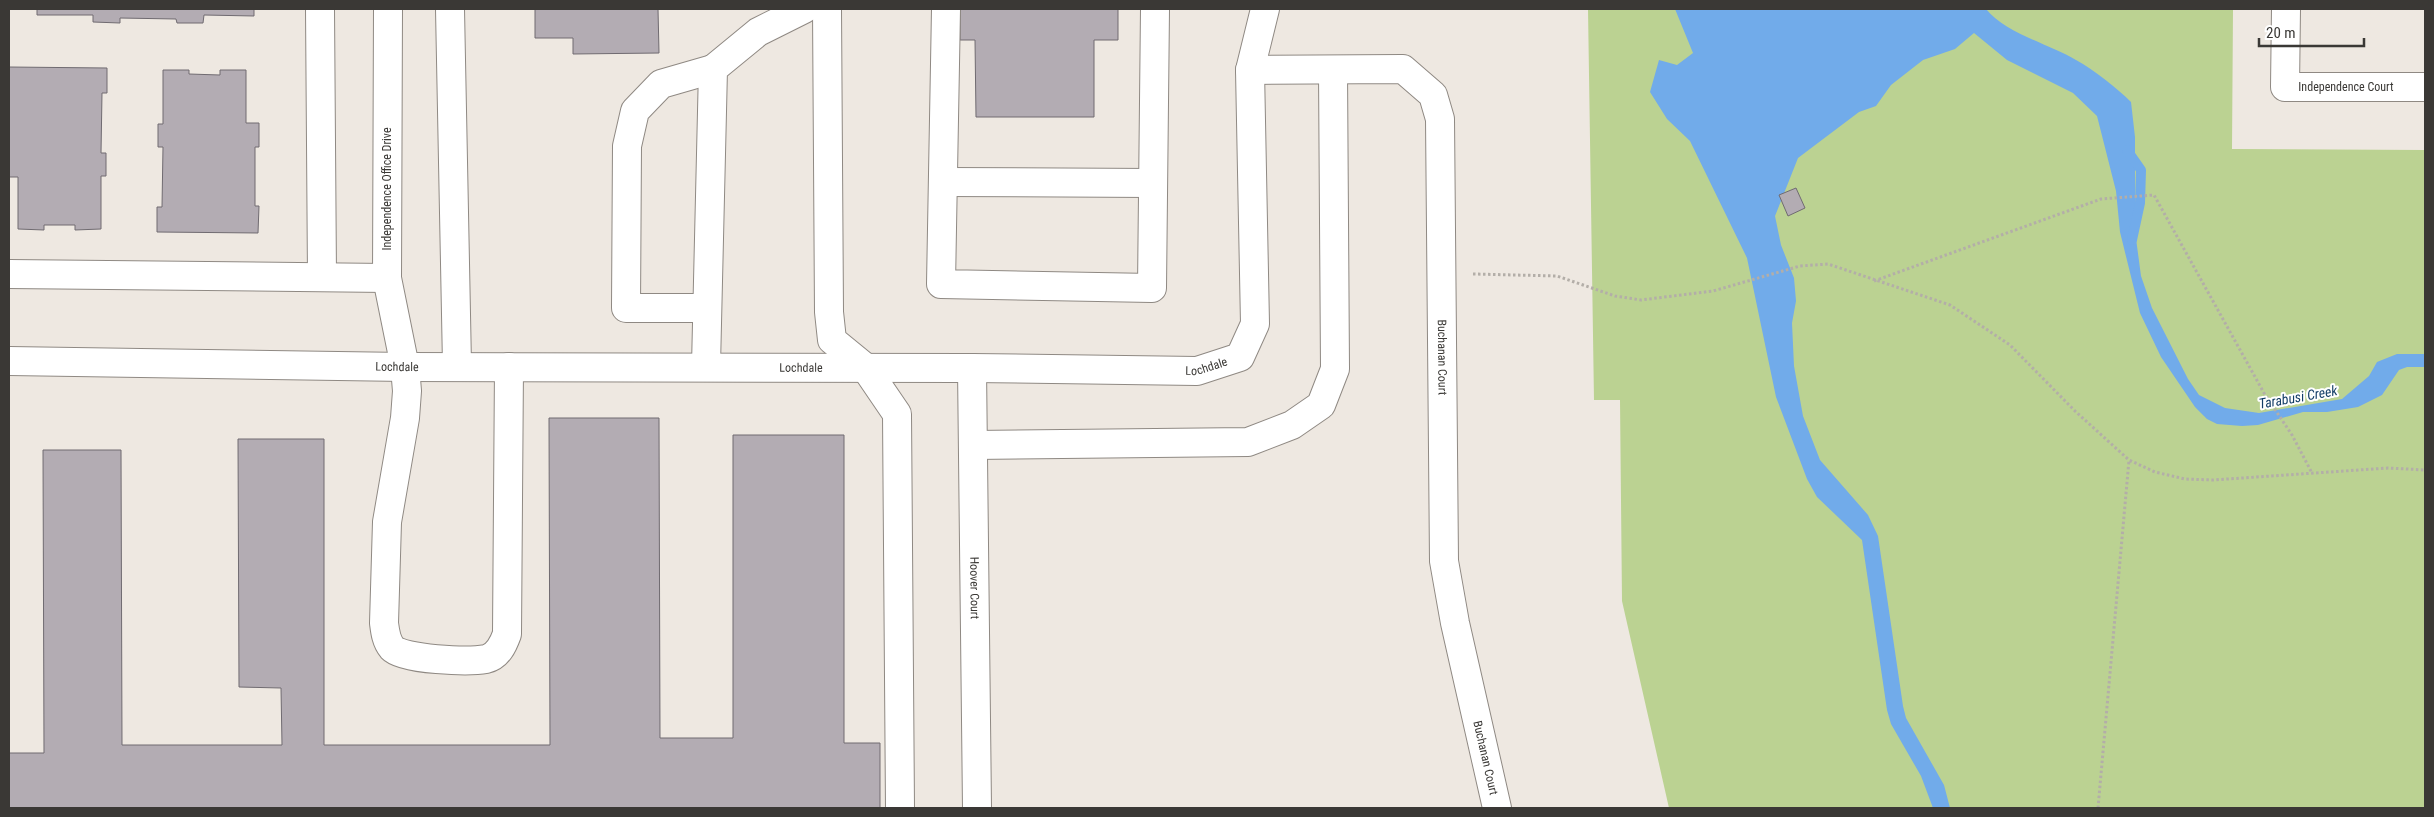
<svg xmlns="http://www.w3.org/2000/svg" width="2434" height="817" viewBox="0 0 2434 817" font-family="'Roboto Condensed',sans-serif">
<rect width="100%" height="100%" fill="#eee8e1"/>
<!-- green -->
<path fill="#bbd292" d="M 1588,9 L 2233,9 L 2232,149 L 2425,150 L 2425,808 L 1669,808 L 1622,601 L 1620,400 L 1594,400 Z"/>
<!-- water -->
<path fill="#71abea" d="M 1675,9 L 1986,9 C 2005,33 2049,44 2076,60 C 2094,70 2117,88 2131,102 L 2135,137 L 2135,231 L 2141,276 L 2152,308 L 2188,379 L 2199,395 L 2225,408 L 2259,413 L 2342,399 L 2369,376 L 2377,362 L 2397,354 L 2425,354 L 2425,367 L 2407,367 L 2399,370 L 2382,395 L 2358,407 L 2327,412 L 2303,412 L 2258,425 L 2242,426 L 2217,424 L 2207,419 L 2195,407 L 2161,357 L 2140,313 L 2120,232 L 2116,191 L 2097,116 L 2073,93 L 2007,60 L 1974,33 L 1955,49 L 1923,60 L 1891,85 L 1876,106 L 1859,112 L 1798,158 L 1775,216 L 1781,245 L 1794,278 L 1796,301 L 1792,323 L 1794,366 L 1803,416 L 1820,460 L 1868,515 L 1878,536 L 1903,706 L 1906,718 L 1944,785 L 1950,808 L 1933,808 L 1921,776 L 1891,724 L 1887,710 L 1862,540 L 1817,497 L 1807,479 L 1776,397 L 1747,258 L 1690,141 L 1667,119 L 1650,92 L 1659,60 L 1677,65 L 1693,53 Z"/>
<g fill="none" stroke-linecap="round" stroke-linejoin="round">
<!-- stream -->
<path stroke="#71abea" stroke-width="10" d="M 2127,150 L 2141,170 L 2140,203 L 2132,240"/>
</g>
<!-- building -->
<path fill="#b3acb3" stroke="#706b71" d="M 37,9 L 254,9 L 254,16 L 204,15 L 203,23 L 177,23 L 176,19 L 120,18 L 120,23 L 93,22 L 93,15 L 37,15 Z
M 535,9 L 658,9 L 659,53 L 573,54 L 573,38 L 535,38 Z
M 960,9 L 1118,9 L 1118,40 L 1094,40 L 1094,117 L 976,117 L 975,40 L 960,40 Z
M 9,67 L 107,68 L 107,93 L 102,93 L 101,153 L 106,153 L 106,176 L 101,176 L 101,229 L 75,230 L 75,225 L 44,225 L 44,230 L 18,229 L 18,177 L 9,177 Z
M 163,70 L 189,70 L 189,74 L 220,75 L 220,70 L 246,70 L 246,123 L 259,123 L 259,147 L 255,147 L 255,206 L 259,206 L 258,233 L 157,232 L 157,207 L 162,207 L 163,147 L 158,147 L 158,124 L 163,124 Z
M 1796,188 L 1805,208 L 1788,216 L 1779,195 Z
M 549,418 L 659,418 L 660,738 L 733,738 L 733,435 L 844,435 L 844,743 L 880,743 L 880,808 L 9,808 L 9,753 L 44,753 L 43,450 L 121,450 L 122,745 L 282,745 L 281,688 L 239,687 L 238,439 L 324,439 L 324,745 L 550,745 Z"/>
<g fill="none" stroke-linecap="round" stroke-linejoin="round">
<defs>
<g id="minor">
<path d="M 320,9 L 322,277"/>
<path d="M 388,9 L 387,278 L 405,367 L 407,391 L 405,418 L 387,522 L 384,623 C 385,631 386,641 392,648 C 403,660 469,662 486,659 C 498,656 503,645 507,634 L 509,367"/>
<path d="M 450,9 L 457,365"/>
<path d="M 827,9 L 829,312 L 832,340 L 865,367 L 897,414 L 900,808"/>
<path d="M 946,9 L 941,284 L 1152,288 L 1155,9"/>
<path id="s1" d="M 2286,9 L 2285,87 L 2425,87"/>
<path id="s2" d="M 1250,70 L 1403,69 L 1433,95 L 1440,119 L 1444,561 L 1455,623 L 1497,808"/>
<path d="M 943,182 L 1153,183"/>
<path d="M 9,274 L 387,278"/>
<path d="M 707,308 L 626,308 L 627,146 L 635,111 L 661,84 L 713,69"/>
<path id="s3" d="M 9,361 L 405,367 L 972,368 L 1197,371 L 1240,357 L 1255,324 L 1250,70 L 1265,9"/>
<path d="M 706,366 L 713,69 L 758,32 L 804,9"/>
<path id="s4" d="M 972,368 L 977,808"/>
<path d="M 973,445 L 1248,442 L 1292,425 L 1321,405 L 1335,369 L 1333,70"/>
</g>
</defs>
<!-- minor casing -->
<use href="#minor" stroke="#8f8983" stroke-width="30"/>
<!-- path -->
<path stroke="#b3aea8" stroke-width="3" stroke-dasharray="2.5 2.5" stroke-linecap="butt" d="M 1473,274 L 1557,276 L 1615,296 L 1641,300 L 1713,291 L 1800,266 L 1828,264 L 1950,305 L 2010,345 L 2075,411 L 2129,460 L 2155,472 L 2185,479 L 2213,480 L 2388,468 L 2425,470
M 1874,281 L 2101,199 L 2154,195 L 2264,393 L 2292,435 L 2312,473
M 2098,808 L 2129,460"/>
<!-- minor -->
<use href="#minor" stroke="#fff" stroke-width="28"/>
</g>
<g text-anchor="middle" stroke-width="4" stroke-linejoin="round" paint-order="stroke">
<!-- street labels -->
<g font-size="12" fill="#3a3835" stroke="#fff">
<text dy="4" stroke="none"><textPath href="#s1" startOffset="139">Independence Court</textPath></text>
<text transform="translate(387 189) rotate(-90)" y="4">Independence Office Drive</text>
<text dy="4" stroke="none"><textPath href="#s2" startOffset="456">Buchanan Court</textPath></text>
<text dy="4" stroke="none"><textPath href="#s3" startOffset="1198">Lochdale</textPath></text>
<text dy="4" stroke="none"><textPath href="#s3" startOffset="388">Lochdale</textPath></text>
<text dy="4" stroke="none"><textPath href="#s3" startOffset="792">Lochdale</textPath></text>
<text dy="4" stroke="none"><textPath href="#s4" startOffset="220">Hoover Court</textPath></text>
<text dy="4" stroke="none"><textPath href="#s2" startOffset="861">Buchanan Court</textPath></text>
</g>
<!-- water labels -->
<g font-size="14" font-style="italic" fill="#133d66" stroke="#fff">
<text transform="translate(2298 397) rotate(-10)" y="5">Tarabusi Creek</text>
</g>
</g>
<!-- border -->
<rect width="2434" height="817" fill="none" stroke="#3a3835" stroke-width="20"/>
<!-- scale -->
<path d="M2259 38v8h105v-8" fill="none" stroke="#3a3835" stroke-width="2.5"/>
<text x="2266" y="38" font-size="15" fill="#3a3835" stroke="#ffffff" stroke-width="4" paint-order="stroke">20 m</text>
</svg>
